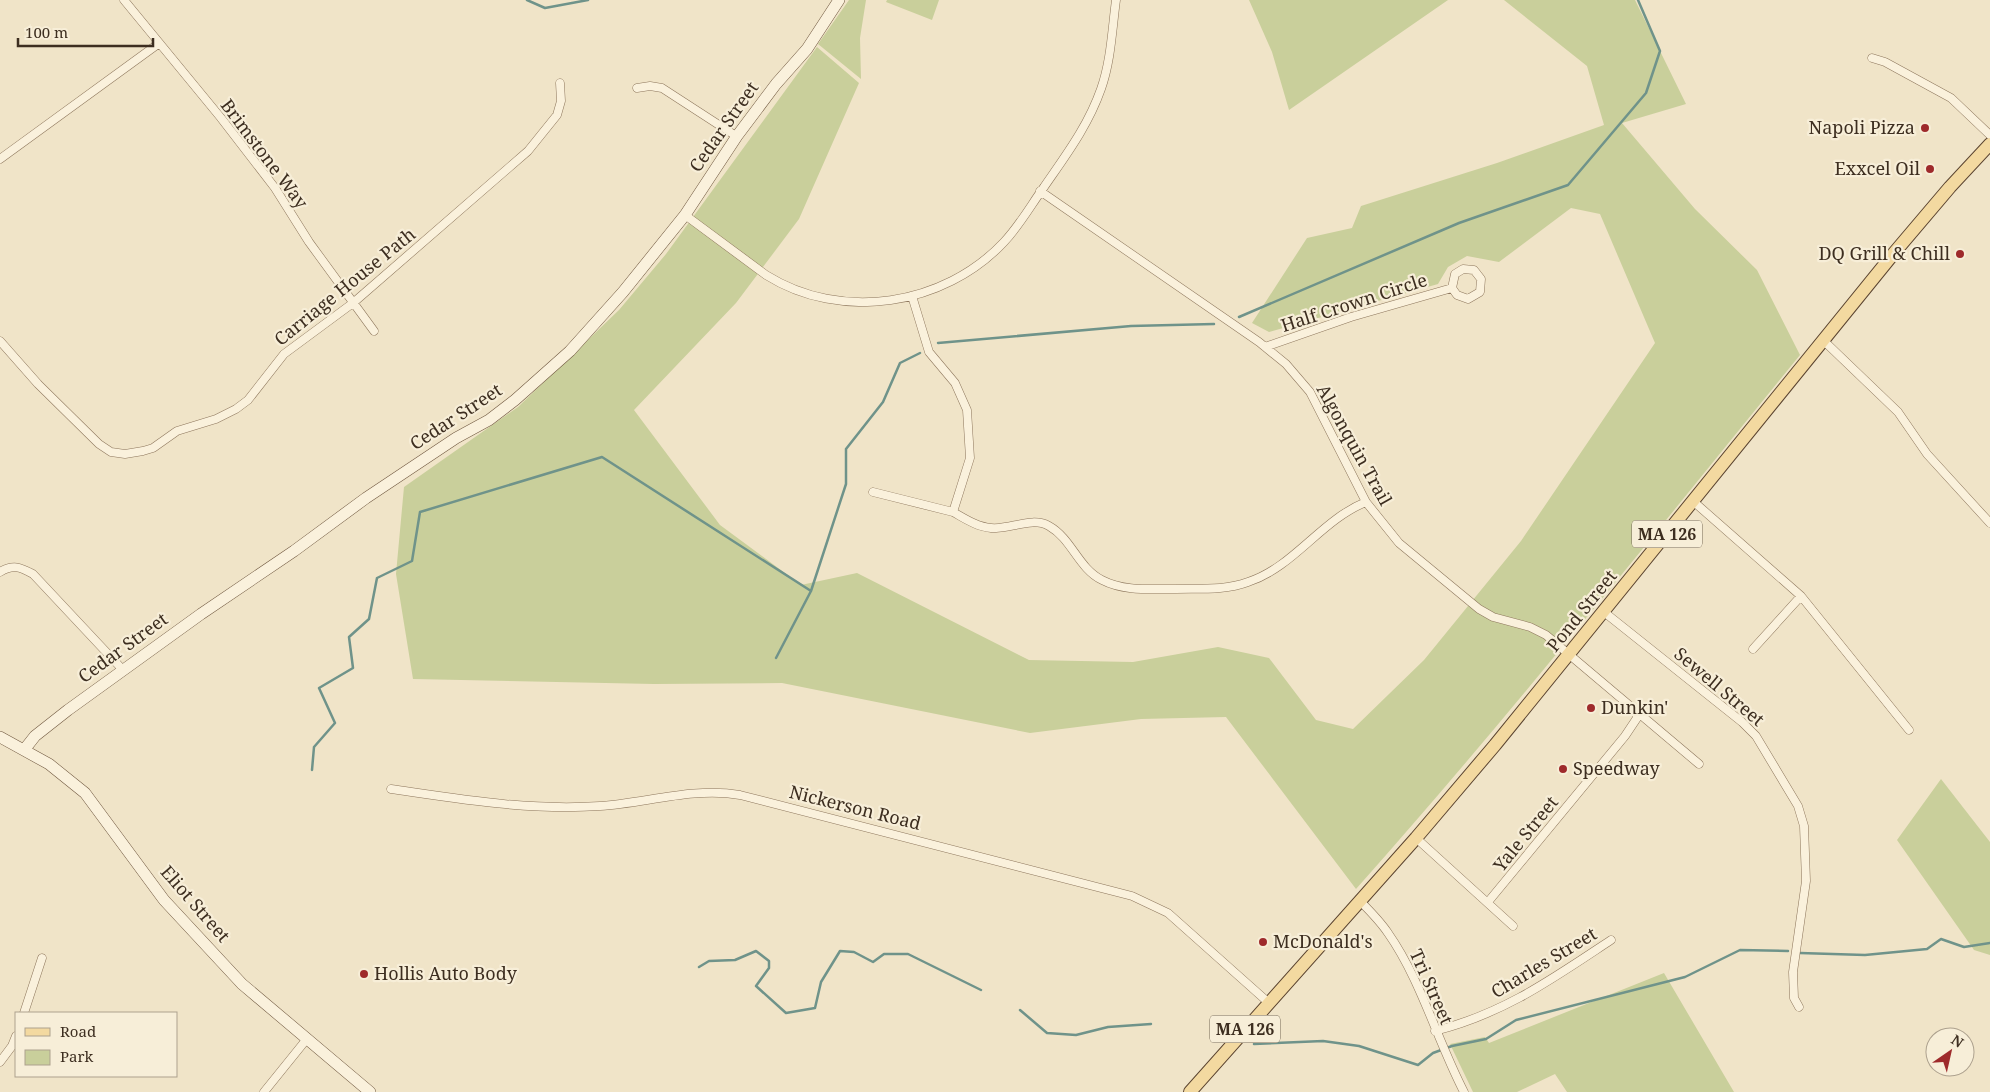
<svg xmlns="http://www.w3.org/2000/svg" width="1990" height="1092" viewBox="0 0 1990 1092" font-family="'Noto Serif',serif">
<rect width="100%" height="100%" fill="#f0e4c8"/>
<!-- green -->
<path fill="#c9cf9b" d="M 849,0 L 866,0 L 860,38 L 861,79 L 818,44 Z
M 887,0 L 939,0 L 932,20 L 886,2 Z
M 1249,0 L 1448,0 L 1289,110 L 1272,52 Z
M 1504,0 L 1635,0 L 1686,104 L 1622,123 L 1695,209 L 1757,270 L 1800,355 C 1654,534 1510,716 1356,889 L 1226,717 L 1141,719 L 1030,733 L 782,683 L 654,684 L 413,679 L 396,574 L 404,487 L 518,407 L 619,310 L 666,254 L 817,47 L 859,83 L 799,219 L 736,303 L 634,410 L 720,525 L 801,585 L 857,573 L 1029,660 L 1133,662 L 1218,647 L 1269,658 L 1316,720 L 1353,729 L 1424,660 L 1521,541 L 1655,343 L 1600,214 L 1571,208 L 1499,262 L 1467,256 L 1448,267 L 1438,284 L 1269,332 L 1252,323 L 1307,238 L 1352,228 L 1361,206 L 1497,163 L 1604,125 L 1587,66 Z
M 1941,779 L 1990,842 L 1990,955 L 1974,950 L 1897,840 Z
M 1664,973 L 1734,1092 L 1567,1092 L 1555,1074 L 1517,1092 L 1473,1092 L 1450,1044 L 1485,1037 L 1489,1043 Z"/>
<g fill="none" stroke-linecap="round" stroke-linejoin="round">
<!-- stream -->
<path stroke="#6f938a" stroke-width="2.5" d="M 527,0 L 545,8 L 588,0
M 1239,317 L 1459,223 L 1568,185 L 1646,93 L 1660,51 L 1638,0
M 938,343 L 1131,326 L 1214,324
M 776,658 L 811,591 L 846,484 L 846,449 L 883,402 L 900,363 L 920,353
M 312,770 L 314,747 L 335,723 L 319,688 L 353,668 L 349,637 L 369,619 L 377,578 L 412,561 L 420,512 L 602,457 L 811,591
M 1800,953 L 1865,955 L 1927,949 L 1941,939 L 1964,947 L 1990,943
M 699,967 L 709,961 L 735,960 L 756,951 L 769,961 L 769,968 L 756,986 L 786,1013 L 815,1008 L 821,982 L 840,951 L 854,952 L 873,962 L 884,954 L 908,954 L 981,990
M 1020,1010 L 1047,1033 L 1076,1035 L 1108,1027 L 1151,1024
M 1254,1044 L 1323,1041 L 1359,1046 L 1418,1065 L 1433,1053 L 1452,1046 L 1486,1039 L 1516,1020 L 1685,977 L 1740,950 L 1788,951"/>
<defs>
<path id="street" d="M 124,0 L 221,118 L 275,188 L 309,242 L 374,331
M 1872,58 L 1885,62 L 1951,98 L 1990,135
M 637,88 L 650,86 L 662,88 L 736,136
M 0,159 L 158,44
M 1040,191 L 1259,342 L 1286,364 L 1310,392 L 1366,502 L 1399,543 L 1479,609 L 1493,617 L 1530,627 L 1546,635 L 1699,764
M 685,215 L 766,275 C 841,322 944,306 1004,242 C 1020,225 1031,205 1044,187 C 1066,155 1088,126 1101,89 C 1111,61 1112,30 1116,0
M 0,341 L 38,384 L 99,444 L 111,452 L 125,454 L 143,451 L 153,448 L 177,431 L 216,419 L 236,409 L 248,400 L 284,354 L 353,303 L 528,151 L 557,115 L 561,101 L 560,83
M 1825,342 L 1898,412 L 1927,454 L 1990,523
M 1265,347 L 1351,317 L 1452,288 L 1457,295 L 1468,299 L 1480,292 L 1481,279 L 1474,270 L 1463,269 L 1455,274 L 1452,288
M 873,492 L 953,512 L 970,458 L 967,410 L 955,383 L 929,352 L 912,296
M 1694,502 L 1801,596 L 1909,730
M 953,512 C 964,518 977,527 991,528 C 1011,530 1031,516 1049,526 C 1072,539 1078,568 1102,580 C 1123,591 1148,589 1172,589 C 1197,588 1224,591 1248,582 C 1294,567 1321,520 1366,502
M 0,572 C 13,564 20,567 33,574 L 123,670
M 1604,612 L 1742,722 L 1756,736 L 1798,806 L 1804,826 L 1806,881 L 1793,972 L 1794,998 L 1799,1007
M 1753,649 L 1801,596
M 391,789 C 460,799 530,811 600,806 C 646,803 693,787 740,795 L 1132,896 L 1168,913 L 1269,1003
M 1416,838 L 1513,926
M 1360,901 C 1370,911 1380,921 1388,933 C 1421,980 1437,1040 1464,1092
M 1488,902 L 1625,736 L 1637,718 L 1637,711
M 24,1013 L 42,958
M 1435,1031 C 1505,1013 1552,979 1611,940
M 0,1062 L 12,1046 L 16,1036
M 264,1092 L 306,1040"/>
<path id="secondary" d="M 0,737 L 49,764 L 85,793 L 164,900 L 242,984 L 370,1092
M 24,750 L 35,736 L 68,710 L 201,614 L 294,551 L 366,498 L 456,438 L 489,420 L 515,400 L 570,351 L 623,292 L 685,215 L 737,136 L 776,84 L 807,49 L 839,0"/>
<path id="primary" d="M 1190,1092 L 1416,838 L 1495,745 L 1894,253 L 1950,187 L 1990,144"/>
</defs>
<!-- street casing -->
<use href="#street" stroke="#8d765c" stroke-width="9"/>
<!-- secondary casing -->
<use href="#secondary" stroke="#6f573f" stroke-width="12"/>
<!-- primary casing -->
<use href="#primary" stroke="#5b4430" stroke-width="14"/>
<!-- street -->
<use href="#street" stroke="#faf1dc" stroke-width="8"/>
<!-- secondary -->
<use href="#secondary" stroke="#faf1dc" stroke-width="11"/>
<!-- primary -->
<use href="#primary" stroke="#f3d9a0" stroke-width="12"/>
</g>
<!-- markers -->
<g fill="#9e2a2b" stroke="#f7eed8" stroke-width="2">
<circle cx="1925" cy="128" r="5"/>
<circle cx="1930" cy="169" r="5"/>
<circle cx="1960" cy="254" r="5"/>
<circle cx="1591" cy="708" r="5"/>
<circle cx="1563" cy="769" r="5"/>
<circle cx="1263" cy="942" r="5"/>
<circle cx="364" cy="974" r="5"/>
</g>
<g text-anchor="middle" stroke-width="4.5" stroke-linejoin="round" paint-order="stroke">
<!-- shield labels -->
<g fill="#f7eed8" stroke="#756857" stroke-width="1">
<rect x="1632" y="520.5" width="70" height="27" rx="4"/>
<rect x="1210" y="1015.5" width="70" height="27" rx="4"/>
</g>
<g font-size="16" font-weight="bold" fill="#3d2e20">
<text x="1667" y="540">MA 126</text>
<text x="1245" y="1035">MA 126</text>
</g>
<!-- street labels -->
<g font-size="18" fill="#3d2e20" stroke="#f7eed8">
<text transform="translate(724 127) rotate(-55)" y="6">Cedar Street</text>
<text transform="translate(264 154) rotate(53)" y="6">Brimstone Way</text>
<text transform="translate(345 287) rotate(-39)" y="6">Carriage House Path</text>
<text transform="translate(1354 303) rotate(-18)" y="6">Half Crown Circle</text>
<text transform="translate(456 417) rotate(-33)" y="6">Cedar Street</text>
<text transform="translate(1354 445) rotate(61)" y="6">Algonquin Trail</text>
<text transform="translate(1582 611) rotate(-51)" y="6">Pond Street</text>
<text transform="translate(123 648) rotate(-36)" y="6">Cedar Street</text>
<text transform="translate(1719 687) rotate(40)" y="6">Sewell Street</text>
<text transform="translate(855 808) rotate(14)" y="6">Nickerson Road</text>
<text transform="translate(1526 834) rotate(-51)" y="6">Yale Street</text>
<text transform="translate(195 904) rotate(49)" y="6">Eliot Street</text>
<text transform="translate(1544 963) rotate(-31)" y="6">Charles Street</text>
<text transform="translate(1431 987) rotate(66)" y="6">Tri Street</text>
</g>
<!-- poi labels -->
<g font-size="18" fill="#3d2e20" stroke="#f7eed8" text-anchor="start">
<text x="1915" y="134" text-anchor="end">Napoli Pizza</text>
<text x="1920" y="175" text-anchor="end">Exxcel Oil</text>
<text x="1950" y="260" text-anchor="end">DQ Grill &amp; Chill</text>
<text x="1601" y="714">Dunkin'</text>
<text x="1573" y="775">Speedway</text>
<text x="1273" y="948">McDonald's</text>
<text x="374" y="980">Hollis Auto Body</text>
</g>
</g>
<!-- legend -->
<rect x="15" y="1012" width="162" height="65" fill="#f7eed8" stroke="#ada18e"/>
<rect x="25" y="1028" width="25" height="8" fill="#f3d9a0" stroke="#ada18e"/>
<text x="60" y="1037" font-size="15" fill="#3d2e20">Road</text>
<rect x="25" y="1050" width="25" height="15" fill="#c9cf9b" stroke="#ada18e"/>
<text x="60" y="1062" font-size="15" fill="#3d2e20">Park</text>
<!-- north arrow -->
<g transform="translate(1950 1052) rotate(34)"><circle r="24" fill="#f7eed8" stroke="#ada18e"/>
<path d="M0-4L9 19L0 12L-9 19Z" fill="#9e2a2b"/>
<text y="-8" font-size="14" font-weight="bold" text-anchor="middle" fill="#3d2e20">N</text>
</g>
<!-- scale -->
<path d="M18 38v8h135v-8" fill="none" stroke="#3d2e20" stroke-width="2.5"/>
<text x="25" y="38" font-size="15" fill="#3d2e20" stroke="#f7eed8" stroke-width="4" paint-order="stroke">100 m</text>
</svg>
